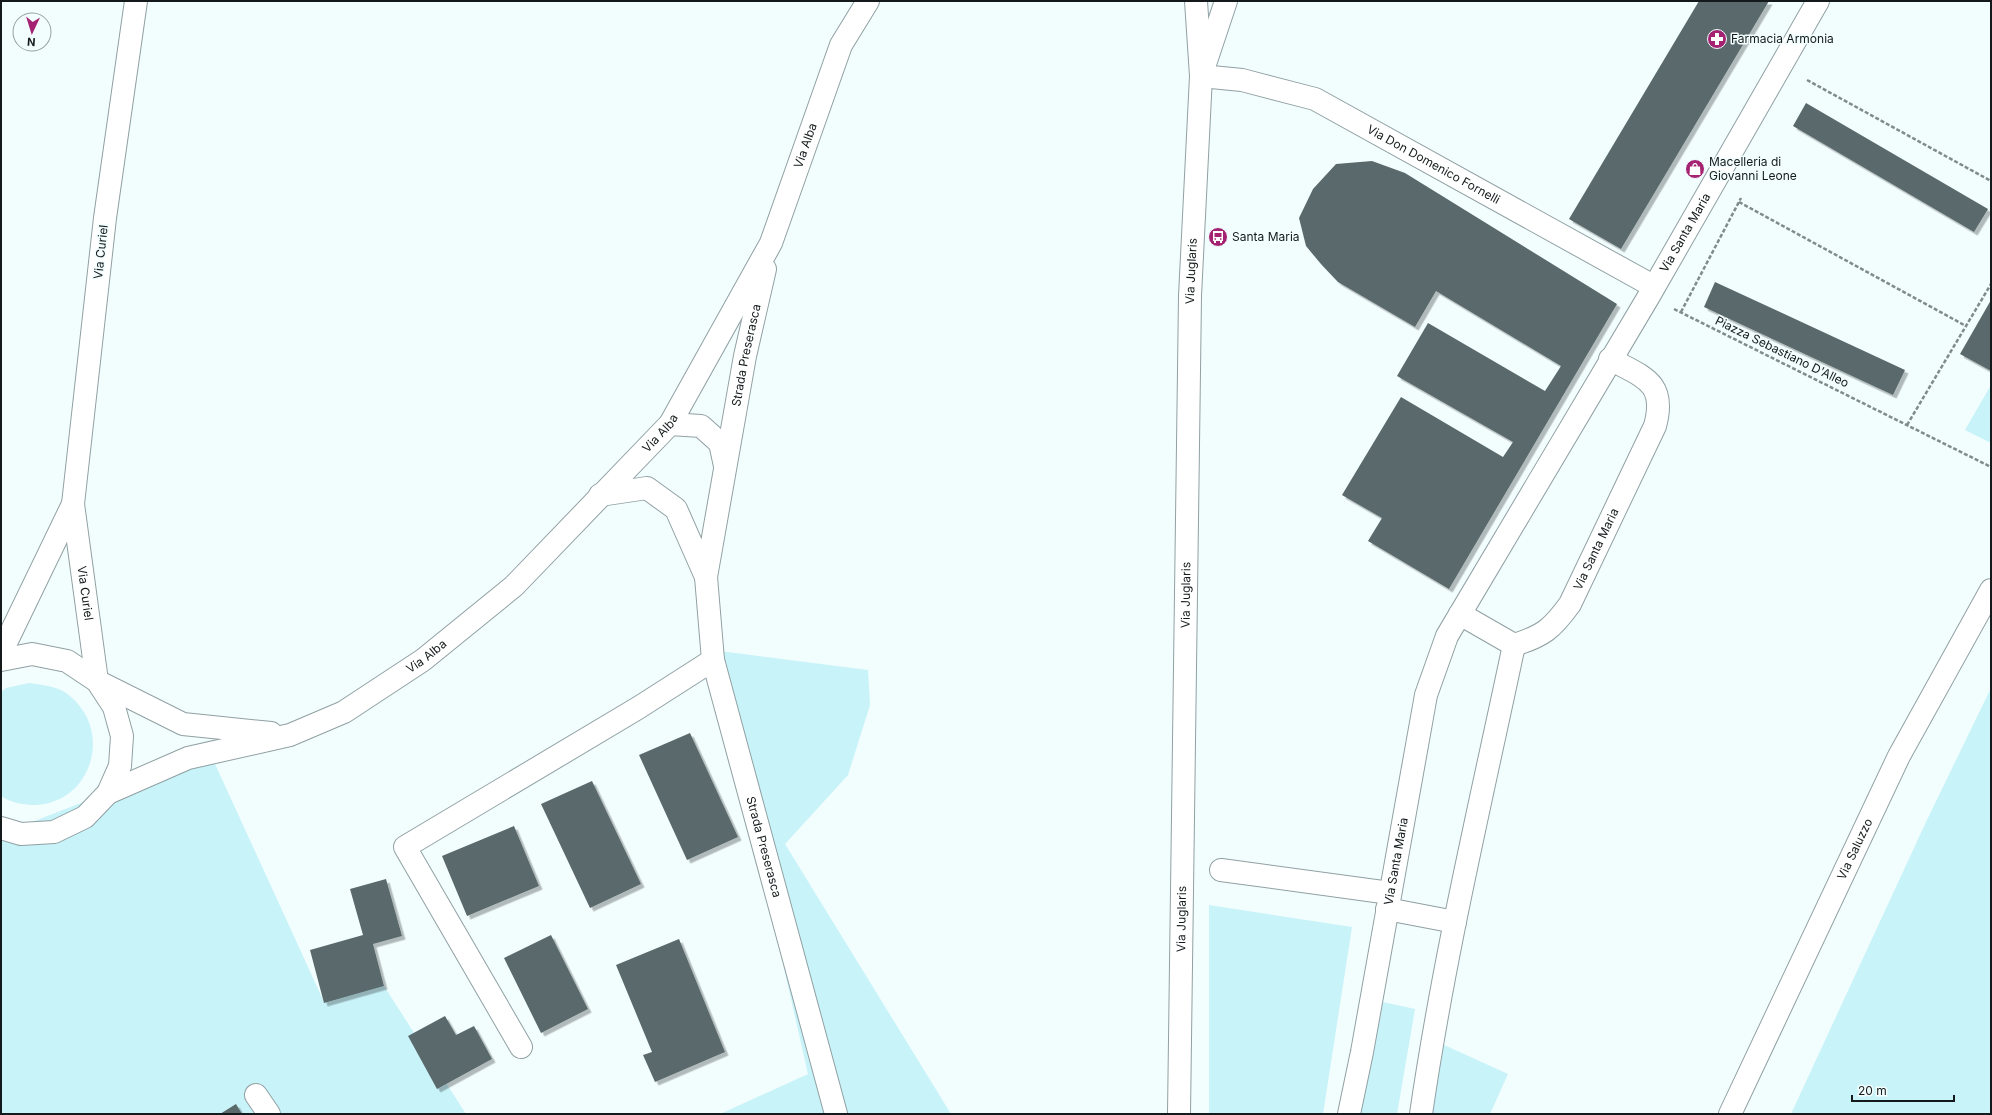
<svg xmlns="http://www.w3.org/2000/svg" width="1992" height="1115" viewBox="0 0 1992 1115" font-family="Inter,sans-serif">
<defs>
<filter id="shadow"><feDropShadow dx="3.5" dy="3.5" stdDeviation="0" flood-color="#0004"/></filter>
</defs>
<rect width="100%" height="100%" fill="#f2fdfe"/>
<!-- green -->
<path fill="#c8f3f9" d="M 1991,385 L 1991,443 L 1965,430 Z
M 712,650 L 868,670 L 870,705 L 848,775 L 785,844 L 951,1114 L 720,1114 L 808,1074 Z
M 29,683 C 43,685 60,686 71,697 C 113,733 91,802 36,805 C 25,805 11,803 1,796 L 1,692 L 6,688 Z
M 1991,688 L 1991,1114 L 1791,1114 L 1926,822 Z
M 210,753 L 324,1002 L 384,986 L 466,1114 L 1,1114 L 1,834 Z
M 1209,905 L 1352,927 L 1323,1114 L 1209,1114 Z
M 1378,1001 L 1415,1009 L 1397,1114 L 1355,1114 Z
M 1442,1044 L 1508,1074 L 1490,1114 L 1430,1114 Z"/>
<!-- building -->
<path fill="#5a696c" filter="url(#shadow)" d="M 1699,1 L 1769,1 L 1621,249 L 1569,219 Z
M 1806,103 L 1988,209 L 1974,232 L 1793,126 Z
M 1372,161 L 1405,173 L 1617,304 L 1449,589 L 1368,541 L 1382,518 L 1342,495 L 1401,397 L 1503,457 L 1513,442 L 1397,376 L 1428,323 L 1545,391 L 1561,366 L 1436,291 L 1415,327 L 1338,282 L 1321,264 L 1306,246 L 1299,218 L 1313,189 L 1336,164 Z
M 1715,282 L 1905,370 L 1893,395 L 1704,307 Z
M 1991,300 L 1991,371 L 1960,354 Z
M 690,733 L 738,837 L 687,860 L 639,755 Z
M 592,781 L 641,884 L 590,908 L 541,804 Z
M 514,826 L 539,886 L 467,916 L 442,856 Z
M 386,879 L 402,936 L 373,944 L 384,986 L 324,1003 L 310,950 L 363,935 L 350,889 Z
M 551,935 L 588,1009 L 541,1033 L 504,958 Z
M 679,939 L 725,1052 L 655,1082 L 643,1055 L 652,1052 L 616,965 Z
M 445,1016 L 456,1035 L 474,1026 L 492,1059 L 437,1089 L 408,1036 Z
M 236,1104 L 242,1114 L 220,1114 Z"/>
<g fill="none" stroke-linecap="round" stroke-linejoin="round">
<defs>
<g id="minor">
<path id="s1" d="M 136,1 L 105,218 L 73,504 L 97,681 L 183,724 L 271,733"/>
<path id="s2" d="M 1226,1 L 1201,76 L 1242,80 L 1315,99 L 1653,286"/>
<path d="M 670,424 L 701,426 L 720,443 L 725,466"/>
<path id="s3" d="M 600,495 L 647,488 L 676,509 L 706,577 L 745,356 L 765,269"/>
<path id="s4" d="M 706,577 L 713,660 L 836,1114"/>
<path id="s5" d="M 1514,645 C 1543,636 1552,629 1570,604 L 1655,426 C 1667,382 1643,377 1610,359"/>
<path d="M 1,653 L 73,504"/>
<path d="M 1,660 L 32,654 L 67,661 L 97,681 L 114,707 L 122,736 L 120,766 L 108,793 L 85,817 L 54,832 L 21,834 L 1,828"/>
<path id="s6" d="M 108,793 L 188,758 L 290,735 L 344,712 L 423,660 L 514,586 L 670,424 L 771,243 L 841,45 L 868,1"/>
<path d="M 1221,870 L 1390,893"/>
<path d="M 1387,909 L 1455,922"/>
<path d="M 521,1047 L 405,847 L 638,708 L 713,660"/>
<path d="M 256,1095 L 269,1114"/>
<path id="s7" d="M 1179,1114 L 1190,296 L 1201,76 L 1196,1"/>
<path id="s8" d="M 1349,1114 L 1362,1052 L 1426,695 L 1447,636 L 1649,296 L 1818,1"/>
<path d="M 1421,1114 C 1444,956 1481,801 1514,645 L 1460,614"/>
<path id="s9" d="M 1730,1114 L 1899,756 L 1991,590"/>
</g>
</defs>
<!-- minor casing -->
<use href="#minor" stroke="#90a0a3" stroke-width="24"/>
<!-- path -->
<path stroke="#828b8c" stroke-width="2.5" stroke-dasharray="4 2" stroke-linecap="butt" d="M 1807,80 L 1991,181
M 1739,202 L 1966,326
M 1674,309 L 1991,467
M 1681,312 L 1741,198
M 1907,425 L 1991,284"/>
<!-- minor -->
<use href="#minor" stroke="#fff" stroke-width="22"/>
</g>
<!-- icons -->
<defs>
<symbol id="pharmacy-disc" viewBox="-11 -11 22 22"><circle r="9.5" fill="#a42271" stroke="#f2fdfe"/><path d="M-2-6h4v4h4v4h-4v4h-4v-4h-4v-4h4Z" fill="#fff"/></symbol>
<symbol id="shop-disc" viewBox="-11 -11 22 22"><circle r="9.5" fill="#a42271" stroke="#f2fdfe"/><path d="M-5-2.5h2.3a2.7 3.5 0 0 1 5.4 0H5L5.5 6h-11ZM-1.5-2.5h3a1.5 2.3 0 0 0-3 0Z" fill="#fff"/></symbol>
<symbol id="bus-disc" viewBox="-11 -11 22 22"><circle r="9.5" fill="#a42271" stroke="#f2fdfe"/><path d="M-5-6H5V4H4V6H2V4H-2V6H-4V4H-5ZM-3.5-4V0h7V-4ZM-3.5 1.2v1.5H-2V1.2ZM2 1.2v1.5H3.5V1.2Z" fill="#fff"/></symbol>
</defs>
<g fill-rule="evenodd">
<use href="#pharmacy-disc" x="1706" y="28" width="22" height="22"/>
<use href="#shop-disc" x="1684" y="158" width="22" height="22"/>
<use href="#bus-disc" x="1207" y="226" width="22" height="22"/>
</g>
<g text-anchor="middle" stroke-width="3" stroke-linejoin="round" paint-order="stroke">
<!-- poi labels -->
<g font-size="12" fill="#141a1b" stroke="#f2fdfe" text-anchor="start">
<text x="1731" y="43">Farmacia Armonia</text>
<text x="1709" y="166">Macelleria di<tspan x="1709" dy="14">Giovanni Leone</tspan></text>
<text x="1232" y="241">Santa Maria</text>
</g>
<!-- street labels -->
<g font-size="12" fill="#141a1b" stroke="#f2fdfe">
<text dy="4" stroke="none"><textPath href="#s6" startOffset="998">Via Alba</textPath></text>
<text dy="4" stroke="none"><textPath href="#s2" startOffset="331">Via Don Domenico Fornelli</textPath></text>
<text dy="4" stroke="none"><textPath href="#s8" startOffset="957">Via Santa Maria</textPath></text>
<text transform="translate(101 252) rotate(-84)" y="4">Via Curiel</text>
<text dy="4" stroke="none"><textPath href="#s7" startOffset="843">Via Juglaris</textPath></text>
<text transform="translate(1782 352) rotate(26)" y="4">Piazza Sebastiano D'Alleo</text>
<text dy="4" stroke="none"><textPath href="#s3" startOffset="383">Strada Preserasca</textPath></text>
<text dy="4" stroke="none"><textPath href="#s6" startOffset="674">Via Alba</textPath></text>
<text dy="4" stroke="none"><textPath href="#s5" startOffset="132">Via Santa Maria</textPath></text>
<text dy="4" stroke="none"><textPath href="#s1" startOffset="597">Via Curiel</textPath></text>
<text dy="4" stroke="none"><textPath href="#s7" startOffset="519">Via Juglaris</textPath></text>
<text dy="4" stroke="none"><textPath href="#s6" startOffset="350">Via Alba</textPath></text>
<text dy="4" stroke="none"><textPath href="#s4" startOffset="277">Strada Preserasca</textPath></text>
<text dy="4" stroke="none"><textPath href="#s9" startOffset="293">Via Saluzzo</textPath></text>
<text dy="4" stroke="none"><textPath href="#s8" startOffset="257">Via Santa Maria</textPath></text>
<text dy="4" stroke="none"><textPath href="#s7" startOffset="195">Via Juglaris</textPath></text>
</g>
</g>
<!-- border -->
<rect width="1992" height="1115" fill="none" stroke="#141a1b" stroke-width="4"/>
<!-- north arrow -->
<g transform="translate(32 32) rotate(184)"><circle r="19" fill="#f2fdfe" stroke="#99a2a3"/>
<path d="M0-3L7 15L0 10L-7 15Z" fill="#a42271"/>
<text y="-6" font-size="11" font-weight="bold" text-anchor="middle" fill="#141a1b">N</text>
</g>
<!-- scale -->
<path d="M1852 1095v6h102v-6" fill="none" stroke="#141a1b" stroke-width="2"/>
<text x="1858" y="1095" font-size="12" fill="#141a1b" stroke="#f2fdfe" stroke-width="3" paint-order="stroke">20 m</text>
</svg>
